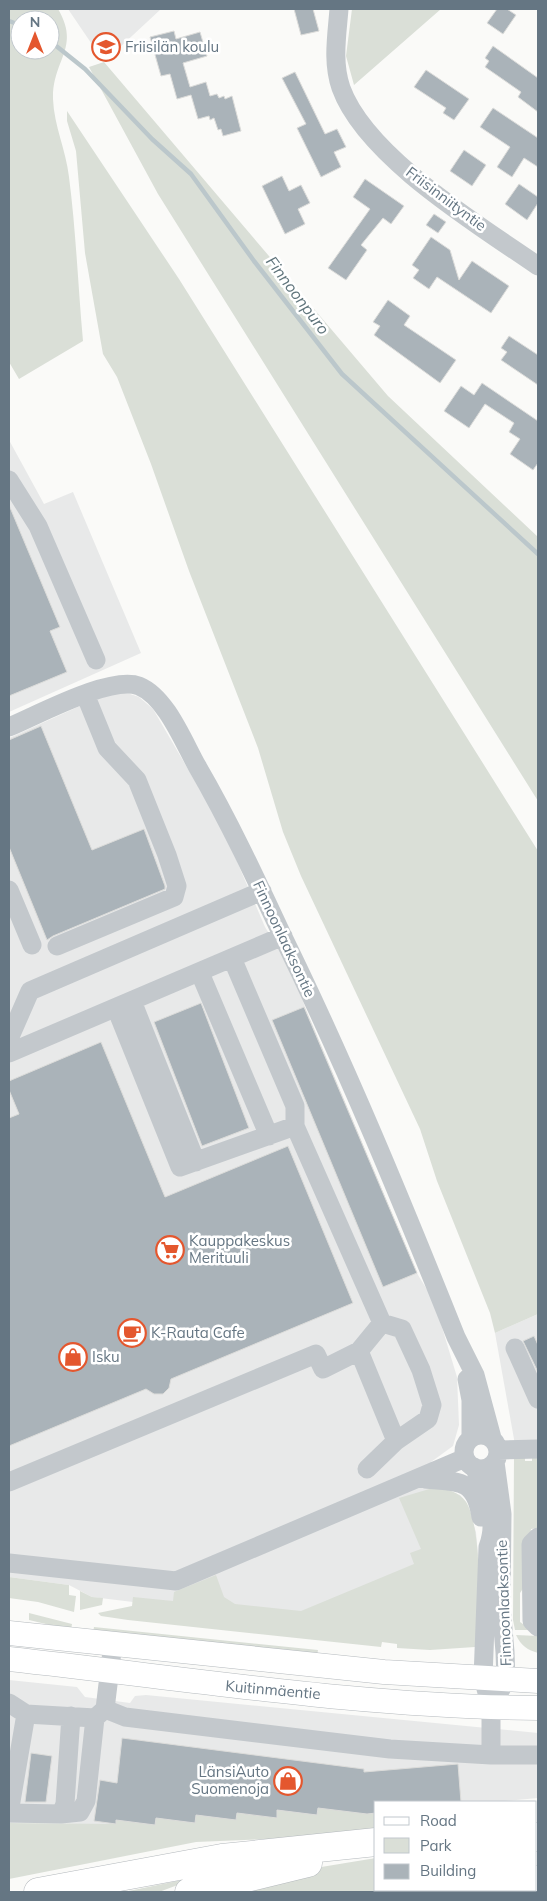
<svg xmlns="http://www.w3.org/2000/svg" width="547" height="1901" viewBox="0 0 547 1901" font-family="Mulish,sans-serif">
<rect width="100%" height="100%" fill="#fafaf8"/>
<!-- built -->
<path fill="#e8e9e9" d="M 68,9 L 161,9 L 104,62 Z
M 9,440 L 44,504 L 73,492 L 141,653 L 9,712 Z
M 121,691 L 139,697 L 153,709 L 224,831 L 265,927 L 293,972 L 305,1007 L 418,1275 L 434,1301 L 457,1377 L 459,1425 L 453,1446 L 431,1462 L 436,1487 L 460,1495 L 466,1502 L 476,1532 L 478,1556 L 288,1621 L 92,1597 L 69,1585 L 9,1577 L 9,738 L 102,696 Z
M 538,1314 L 538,1456 L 514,1456 L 514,1439 L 495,1333 Z
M 9,1680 L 77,1687 L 85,1697 L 130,1703 L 135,1696 L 146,1695 L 538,1733 L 538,1798 L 494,1802 L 376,1802 L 376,1813 L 155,1825 L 9,1823 Z"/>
<!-- green -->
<path fill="#dadfd7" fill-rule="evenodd" d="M 9,9 L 58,9 C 81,48 52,60 53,99 C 54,126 66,150 69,177 C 76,231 78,286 83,341 L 19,379 L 9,362 ZM 20,20 L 50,20 L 50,50 L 20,50 Z
M 352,9 L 441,9 L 354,85 L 346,56 Z
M 104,62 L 388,396 L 538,537 L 538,801 L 158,194 L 89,67 Z
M 67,111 L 179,279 L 538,851 L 538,1314 L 495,1333 L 490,1313 L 437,1181 L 420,1129 L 301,876 L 283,832 L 258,748 L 189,571 L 151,464 L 117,377 L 103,354 L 85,253 L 76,151 L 67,121 Z
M 514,1456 L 525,1456 L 525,1461 L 532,1461 L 532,1456 L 538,1456 L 538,1528 L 531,1529 L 526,1584 L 520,1593 L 520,1622 L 532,1630 L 515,1630 L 513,1620 Z
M 436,1487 C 448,1490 458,1491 466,1502 C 482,1526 481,1617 475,1647 L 430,1650 L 397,1648 L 397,1644 L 382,1642 L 381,1647 L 128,1620 L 101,1616 L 98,1613 L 132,1606 L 133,1597 L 173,1601 L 174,1592 L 216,1575 L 224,1597 L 235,1604 L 301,1611 L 414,1564 L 410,1553 L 421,1549 L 399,1498 Z
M 9,1577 L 69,1585 L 69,1595 L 76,1596 L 74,1612 L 38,1602 L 9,1598 Z
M 80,1591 L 92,1597 L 103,1598 L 102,1605 L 80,1610 Z
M 29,1613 L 72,1624 L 71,1630 L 29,1620 Z
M 94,1627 L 318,1650 L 317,1656 L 93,1633 Z
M 516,1635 L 538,1636 L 538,1653 C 528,1650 521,1646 516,1635 Z
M 365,1805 L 366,1814 L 376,1813 L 376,1830 L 268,1839 L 196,1842 L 9,1879 L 9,1823 L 115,1824 L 116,1820 L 155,1825 L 156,1818 L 195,1823 L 196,1815 L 236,1820 L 237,1813 L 277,1817 L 277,1810 L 317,1815 L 318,1808 Z
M 376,1858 L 376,1890 L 386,1890 L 371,1892 L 217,1892 L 309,1869 Z
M 182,1880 L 185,1881 L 183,1883 L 159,1892 L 124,1892 Z"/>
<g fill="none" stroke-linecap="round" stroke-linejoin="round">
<!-- stream -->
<path stroke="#bbc7cb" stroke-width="4.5" d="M 9,21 L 20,25
M 50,41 L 85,69 L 152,139 L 191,174 L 254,261 L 342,374 L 538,554"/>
</g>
<!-- building -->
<path fill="#aab3b9" stroke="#dcdcda" d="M 294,9 L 313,9 L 319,31 L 301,35 Z
M 497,9 L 507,9 L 516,15 L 503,34 L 487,23 Z
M 174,31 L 176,39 L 200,32 L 207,56 L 183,63 L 190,87 L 206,82 L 210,96 L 217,94 L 219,98 L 224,96 L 225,99 L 232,96 L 241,131 L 223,136 L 221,129 L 218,130 L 214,118 L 210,120 L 209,116 L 198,119 L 191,95 L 177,99 L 170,74 L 161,76 L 150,37 Z
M 493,46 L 538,78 L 538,112 L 518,97 L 521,92 L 485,67 L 489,61 L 485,58 Z
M 426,70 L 469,99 L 454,120 L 443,113 L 446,108 L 414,87 Z
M 295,72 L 325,134 L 337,129 L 346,147 L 334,152 L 341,167 L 321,177 L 297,128 L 306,124 L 282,78 Z
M 493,108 L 538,138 L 538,167 L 524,158 L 512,177 L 497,167 L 510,147 L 480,127 Z
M 464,150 L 486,165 L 472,186 L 450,171 Z
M 282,176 L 289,191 L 301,185 L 310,203 L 298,209 L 305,224 L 285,234 L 262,186 Z
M 365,179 L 404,206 L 391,224 L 383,218 L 361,245 L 367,250 L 346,280 L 328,268 L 370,209 L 353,197 Z
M 519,184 L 538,197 L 538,203 L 527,220 L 505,204 Z
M 434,214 L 446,222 L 438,233 L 426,225 Z
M 431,237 L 450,250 L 459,280 L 472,261 L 509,286 L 491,313 L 437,277 L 429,289 L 413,278 L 419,270 L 412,265 Z
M 388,300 L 410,316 L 404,325 L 456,360 L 440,383 L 374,335 L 380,326 L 373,322 Z
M 509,336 L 538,355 L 538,385 L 501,360 L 507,352 L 501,348 Z
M 482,383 L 538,421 L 538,463 L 533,470 L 510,454 L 520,439 L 509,432 L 514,423 L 485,404 L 469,428 L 444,411 L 461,386 L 474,395 Z
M 9,505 L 60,627 L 50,631 L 67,672 L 9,696 Z
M 41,726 L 92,850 L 144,829 L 165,886 L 165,889 L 53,936 L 47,940 L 9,847 L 9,740 Z
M 201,1003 L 249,1128 L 202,1146 L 154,1022 Z
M 304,1007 L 417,1273 L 383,1287 L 272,1020 Z
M 101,1042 L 165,1197 L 288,1146 L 353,1303 L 171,1379 L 169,1388 L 163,1394 L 154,1394 L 146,1389 L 9,1446 L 9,1118 L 19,1114 L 9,1090 L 9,1081 Z
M 534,1336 L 538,1345 L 538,1372 L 523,1341 Z
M 122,1738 L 364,1769 L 364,1772 L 458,1764 L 461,1802 L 376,1802 L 376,1813 L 367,1814 L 318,1808 L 317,1815 L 277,1810 L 277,1818 L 237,1813 L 236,1820 L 196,1815 L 195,1823 L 156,1818 L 155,1825 L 116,1820 L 116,1824 L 94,1821 L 100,1780 L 117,1783 Z
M 31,1753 L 52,1756 L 46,1802 L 25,1802 Z"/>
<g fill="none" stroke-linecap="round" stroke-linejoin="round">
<defs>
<path id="major" d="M 9,1633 L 384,1672 L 538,1681
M 9,1659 C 185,1678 361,1707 538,1708"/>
<path id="highway" d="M 536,1837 L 538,1837
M 536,1880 L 538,1880
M 38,1892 L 222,1858 L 376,1842
M 189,1892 L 308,1863
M 458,1892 L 474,1890"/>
</defs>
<!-- major casing -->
<use href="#major" stroke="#b5babe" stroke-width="25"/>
<!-- highway casing -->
<use href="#highway" stroke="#b4b9bd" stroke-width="29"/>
<!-- minor -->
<path stroke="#c3c8cc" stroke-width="19" d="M 339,9 C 337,35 332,62 341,88 C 366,157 479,225 538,266
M 9,480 L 38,526 L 96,660
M 9,727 C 38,715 111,675 139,686 C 166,697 183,741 197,766 C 229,821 256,879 283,937 C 347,1068 402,1202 456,1337 L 475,1375 L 492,1438
M 9,890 L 32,945
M 57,946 L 174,897 L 177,886 L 167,855 L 137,780 L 107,748 L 85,694
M 232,958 L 295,1106 L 295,1126 L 382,1323 L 402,1329 L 421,1370 L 432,1405 L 428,1419 L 396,1441 L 367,1469
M 200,973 L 269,1136
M 132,1001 L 196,1162
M 116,1008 L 180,1167 L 295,1126
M 9,1039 L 30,991 L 262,891
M 9,1053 L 283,936
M 515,1348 L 538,1399
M 359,1351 L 396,1441
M 467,1379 L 471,1400 L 471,1438
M464 1452a17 17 0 1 1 34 0a17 17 0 1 1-34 0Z
M 498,1450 L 538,1449
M 495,1462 L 502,1514 L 501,1605 L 505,1652 L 506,1680 L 500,1691
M 425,1479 C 456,1482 475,1477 481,1517
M 9,1482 L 316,1354 L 323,1369 L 359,1351 L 382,1323
M 538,1537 L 531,1544 L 532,1621 L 538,1627
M 9,1563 L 176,1581 L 465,1458
M 9,1703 L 26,1714 L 95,1718 L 105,1709 L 113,1643
M 105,1709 L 125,1717 L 390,1749 L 491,1755 L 491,1707 L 483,1678 L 488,1547 C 499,1519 486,1492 474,1467
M 491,1755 L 538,1755
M 9,1813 L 61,1814 L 65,1804 L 71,1716
M 9,1813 L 26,1714
M 61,1814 L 80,1812 L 86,1801 L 95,1718"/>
<!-- major -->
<use href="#major" stroke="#fff" stroke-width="24"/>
<!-- highway -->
<use href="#highway" stroke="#fff" stroke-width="28"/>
</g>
<!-- icons -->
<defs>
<symbol id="school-ring" viewBox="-11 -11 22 22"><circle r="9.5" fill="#fff" stroke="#e4572e" stroke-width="1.5"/><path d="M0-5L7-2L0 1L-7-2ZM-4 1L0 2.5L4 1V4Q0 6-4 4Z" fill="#e4572e"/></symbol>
<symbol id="supermarket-ring" viewBox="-11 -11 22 22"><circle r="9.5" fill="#fff" stroke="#e4572e" stroke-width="1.5"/><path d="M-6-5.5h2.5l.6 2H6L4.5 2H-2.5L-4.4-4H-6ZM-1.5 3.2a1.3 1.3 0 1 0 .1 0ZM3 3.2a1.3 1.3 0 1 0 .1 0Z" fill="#e4572e"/></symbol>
<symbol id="cafe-ring" viewBox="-11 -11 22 22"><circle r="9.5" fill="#fff" stroke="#e4572e" stroke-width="1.5"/><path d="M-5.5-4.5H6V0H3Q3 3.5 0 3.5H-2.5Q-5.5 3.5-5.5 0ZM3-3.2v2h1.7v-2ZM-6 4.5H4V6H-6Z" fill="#e4572e"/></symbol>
<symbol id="shop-ring" viewBox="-11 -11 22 22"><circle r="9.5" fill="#fff" stroke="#e4572e" stroke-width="1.5"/><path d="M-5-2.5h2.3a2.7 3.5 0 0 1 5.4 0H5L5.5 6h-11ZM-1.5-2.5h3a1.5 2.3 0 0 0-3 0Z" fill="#e4572e"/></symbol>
</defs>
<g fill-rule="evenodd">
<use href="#school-ring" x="90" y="31" width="32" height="32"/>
<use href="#supermarket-ring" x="154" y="1234" width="32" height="32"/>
<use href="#cafe-ring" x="116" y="1317" width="32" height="32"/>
<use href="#shop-ring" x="57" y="1341" width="32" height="32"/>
<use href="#shop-ring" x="272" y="1765" width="32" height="32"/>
</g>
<g text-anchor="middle" stroke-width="5" stroke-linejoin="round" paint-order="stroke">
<!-- poi labels -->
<g font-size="15" fill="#657683" stroke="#fff" text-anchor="start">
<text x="125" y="52">Friisilän koulu</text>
<text x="189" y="1246">Kauppakeskus<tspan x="189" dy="17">Merituuli</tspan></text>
<text x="151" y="1338">K-Rauta Cafe</text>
<text x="92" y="1362">Isku</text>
<text x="269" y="1777" text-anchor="end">LänsiAuto<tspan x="269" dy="17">Suomenoja</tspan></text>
</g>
<!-- street labels -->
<g font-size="15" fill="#657683" stroke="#fff">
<text transform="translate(446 199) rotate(37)" y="5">Friisinniityntie</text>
<text transform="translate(284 939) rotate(65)" y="5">Finnoonlaaksontie</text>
<text transform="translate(504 1603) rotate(-92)" y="5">Finnoonlaaksontie</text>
<text transform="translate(273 1690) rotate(5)" y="5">Kuitinmäentie</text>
</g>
<!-- water labels -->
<g font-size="16" font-style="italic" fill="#60757c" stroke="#fff">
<text transform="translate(298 295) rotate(53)" y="6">Finnoonpuro</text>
</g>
</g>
<!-- border -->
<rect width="547" height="1901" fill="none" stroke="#657683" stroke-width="20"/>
<!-- legend -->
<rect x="374" y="1801" width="162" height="90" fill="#ffffff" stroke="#c1c8cd"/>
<rect x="384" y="1817" width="25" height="8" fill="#ffffff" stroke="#c1c8cd"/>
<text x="420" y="1826" font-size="15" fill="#657683">Road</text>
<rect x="384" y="1838" width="25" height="15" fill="#dadfd7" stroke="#c1c8cd"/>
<text x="420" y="1851" font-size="15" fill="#657683">Park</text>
<rect x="384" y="1864" width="25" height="15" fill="#aab3b9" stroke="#c1c8cd"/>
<text x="420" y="1876" font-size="15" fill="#657683">Building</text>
<!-- north arrow -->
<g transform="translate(35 35)"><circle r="24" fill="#ffffff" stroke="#c1c8cd"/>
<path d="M0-4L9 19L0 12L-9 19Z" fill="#e4572e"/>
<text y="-8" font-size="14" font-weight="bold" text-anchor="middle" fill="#657683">N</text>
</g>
</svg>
